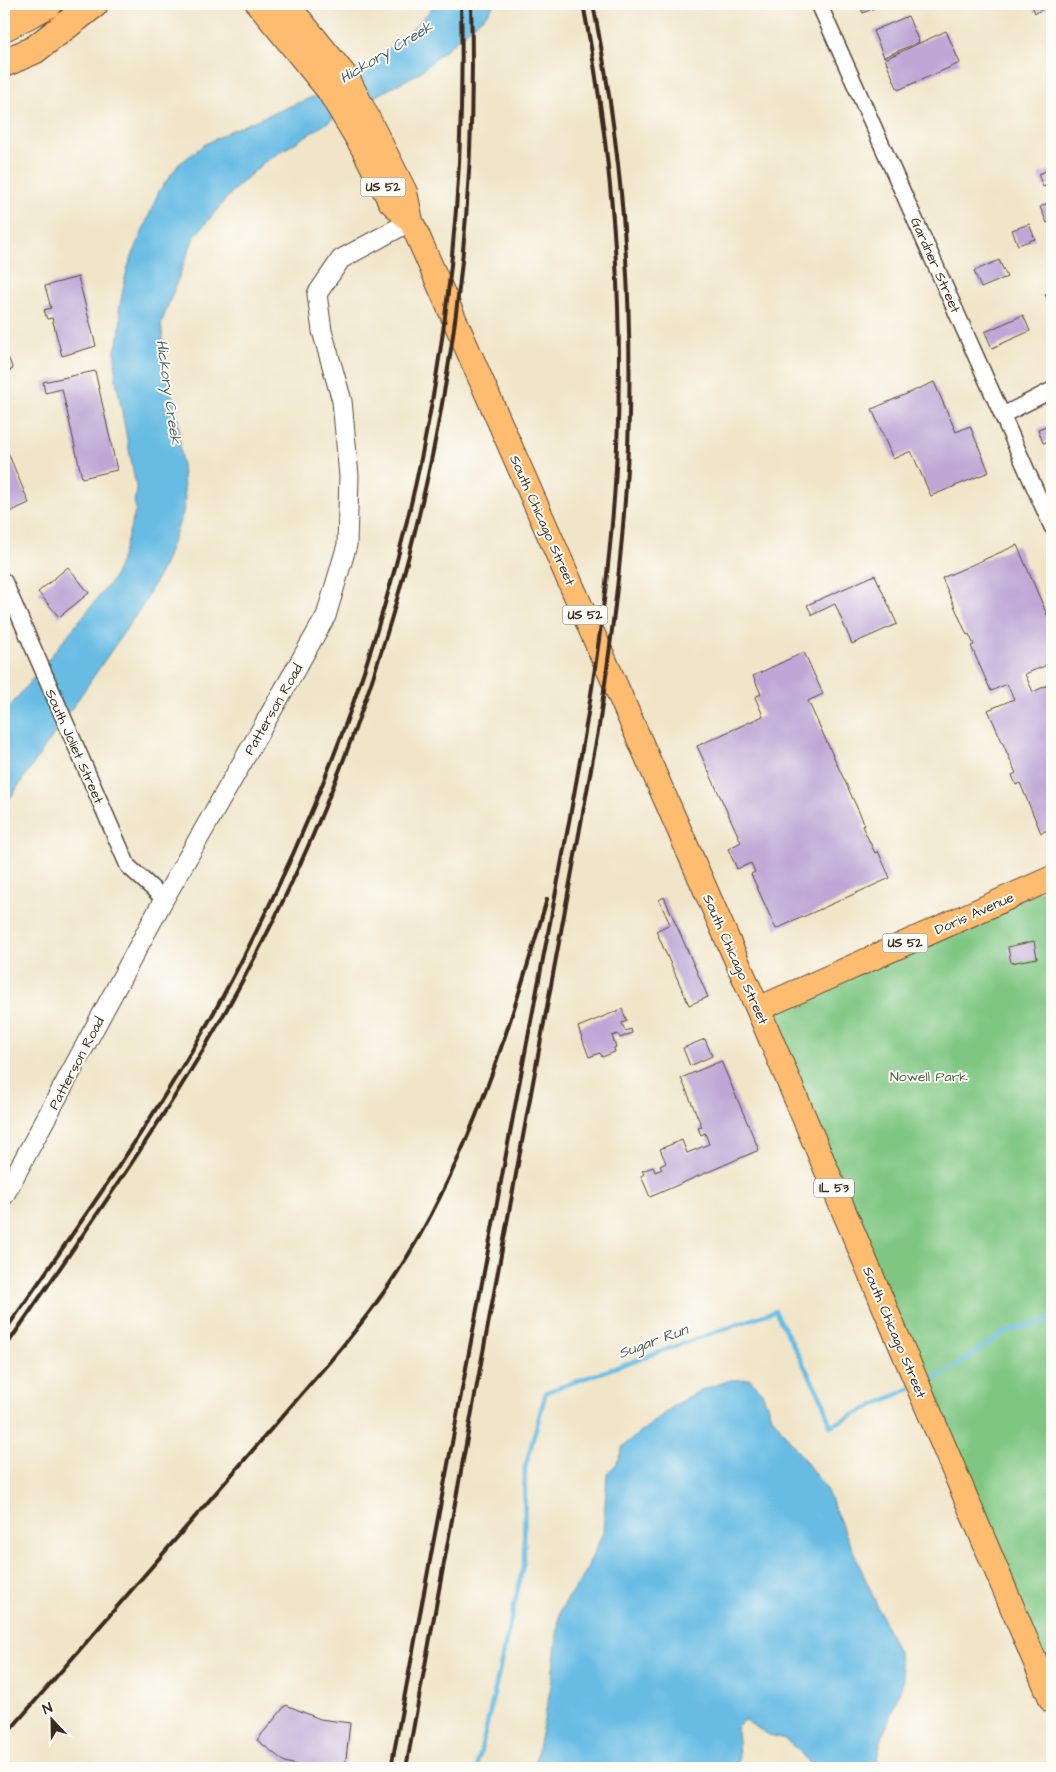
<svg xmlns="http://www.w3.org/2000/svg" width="1056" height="1772" viewBox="0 0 1056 1772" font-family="'Architects Daughter',sans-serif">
<rect width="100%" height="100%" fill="#fdfcf7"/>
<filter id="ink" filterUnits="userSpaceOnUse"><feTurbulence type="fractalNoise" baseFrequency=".02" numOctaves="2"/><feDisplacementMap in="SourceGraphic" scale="10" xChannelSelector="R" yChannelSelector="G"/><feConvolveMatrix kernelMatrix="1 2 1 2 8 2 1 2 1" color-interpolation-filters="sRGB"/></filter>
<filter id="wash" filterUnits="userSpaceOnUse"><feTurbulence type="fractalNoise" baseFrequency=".0096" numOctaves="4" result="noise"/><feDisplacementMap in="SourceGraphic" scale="20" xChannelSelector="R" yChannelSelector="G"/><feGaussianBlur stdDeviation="1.12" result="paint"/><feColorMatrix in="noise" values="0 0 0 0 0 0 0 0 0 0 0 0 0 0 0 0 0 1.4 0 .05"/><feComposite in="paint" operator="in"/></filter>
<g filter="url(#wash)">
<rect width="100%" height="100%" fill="#f0e5c9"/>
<!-- green -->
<path fill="#7ec682" stroke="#5c7850" d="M 1052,886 L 1052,1680 L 768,1012 Z"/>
<!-- water -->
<path fill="#67bce4" stroke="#517381" d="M 436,4 L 495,4 L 487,14 L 419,73 L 338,116 L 263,163 L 232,192 L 194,237 L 161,324 L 163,339 L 162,349 L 178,419 L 185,500 L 183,513 L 163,567 L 144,603 L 4,807 L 4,714 L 113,579 L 120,563 L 136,509 L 134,500 L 137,492 L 116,380 L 115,350 L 119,337 L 121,316 L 119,311 L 127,269 L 159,191 L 179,164 L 204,145 L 232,130 L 349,82 L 417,25 Z
M 750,1379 L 761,1390 L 771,1415 L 826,1489 L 898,1653 L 904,1680 L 882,1738 L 876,1762 L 877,1768 L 812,1768 L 801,1753 L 785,1739 L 769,1735 L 744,1720 L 737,1727 L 739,1757 L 736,1768 L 534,1768 L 551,1686 L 560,1610 L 584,1575 L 603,1532 L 607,1474 L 617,1463 L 623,1446 L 676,1404 L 701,1390 L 731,1380 Z"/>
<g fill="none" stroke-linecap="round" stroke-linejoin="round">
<!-- stream -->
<path stroke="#67bce4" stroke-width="4.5" d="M 925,1382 L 945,1373 L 1006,1332 L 1052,1319
M 477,1768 L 524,1562 L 525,1468 L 546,1392 L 775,1311 L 824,1403 L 830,1426 L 911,1388"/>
</g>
<g id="blocks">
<!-- building -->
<path fill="#bea7d6" d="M 859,4 L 884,4 L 863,13 Z
M 1031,4 L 1052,4 L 1052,5 L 1035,13 Z
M 908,16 L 919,42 L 884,57 L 873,31 Z
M 946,31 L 960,63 L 898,90 L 885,59 Z
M 1052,169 L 1052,184 L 1043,187 L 1038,174 Z
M 1052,201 L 1052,221 L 1047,223 L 1040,207 Z
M 1029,224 L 1035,239 L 1018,245 L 1012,230 Z
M 999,260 L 1007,277 L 981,288 L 974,271 Z
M 78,277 L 96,346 L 62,356 L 52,318 L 47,319 L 44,310 L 51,308 L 45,286 Z
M 1052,290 L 1052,310 L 1045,294 Z
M 1023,315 L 1030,331 L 992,348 L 985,332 Z
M 4,347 L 13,369 L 4,373 Z
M 95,371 L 117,470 L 82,478 L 62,389 L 45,393 L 43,382 Z
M 934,382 L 956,432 L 970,426 L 989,472 L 931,496 L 911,451 L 893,459 L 872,409 Z
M 1052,424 L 1052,440 L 1043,443 L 1038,429 Z
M 4,443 L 29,503 L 5,514 L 4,510 Z
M 1017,545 L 1052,626 L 1052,663 L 1025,674 L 1033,692 L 1052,683 L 1052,828 L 1041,833 L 1020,783 L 1016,785 L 1012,775 L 1016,773 L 988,710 L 1014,699 L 1007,684 L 991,691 L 971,646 L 974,645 L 969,634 L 967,635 L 942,578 Z
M 68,567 L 89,593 L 59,617 L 38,592 Z
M 875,575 L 897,624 L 852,644 L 835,604 L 812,615 L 807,605 Z
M 804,652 L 823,694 L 808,701 L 865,825 L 862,826 L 875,853 L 878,851 L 890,878 L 776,929 L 751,874 L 755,872 L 751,863 L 737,869 L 728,849 L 741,842 L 697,746 L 763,716 L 755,697 L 761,694 L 753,676 Z
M 664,897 L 708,997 L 689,1005 L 656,931 L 670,924 L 659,900 Z
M 1034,941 L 1037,958 L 1011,963 L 1008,947 Z
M 622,1009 L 627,1021 L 622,1023 L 625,1031 L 631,1029 L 632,1033 L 620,1038 L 618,1034 L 612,1036 L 616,1047 L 614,1048 L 615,1052 L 602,1057 L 600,1053 L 589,1057 L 578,1027 Z
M 705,1039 L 712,1056 L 690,1066 L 683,1048 Z
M 721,1061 L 759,1150 L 650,1197 L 641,1176 L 644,1174 L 642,1171 L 653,1167 L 655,1172 L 662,1169 L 660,1166 L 666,1163 L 660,1149 L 682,1140 L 687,1153 L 709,1144 L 705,1133 L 701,1135 L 698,1128 L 702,1127 L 681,1078 Z
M 286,1705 L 320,1719 L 350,1723 L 345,1768 L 308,1768 L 285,1762 L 257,1740 Z"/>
</g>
</g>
<g filter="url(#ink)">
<use href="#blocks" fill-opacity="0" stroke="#564638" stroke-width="1"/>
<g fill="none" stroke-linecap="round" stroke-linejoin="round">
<defs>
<path id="minor" d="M 819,4 L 1052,527
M 1003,415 L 1052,390
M 4,581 L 128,866 L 164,899"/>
<path id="tertiary" d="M 4,1196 L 164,899 L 326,616 L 347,545 L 349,476 L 342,401 L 322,331 L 317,294 L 341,259 L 411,221"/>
<path id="primary" d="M 258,4 L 329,91 L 363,148 L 390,201 L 411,221
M 287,4 L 348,79 L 405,192 L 411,221 L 758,1009 L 1052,1701
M 758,1009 L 1052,878"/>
<path id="motorway" d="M 4,27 L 48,4
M 4,63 L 34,50 L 94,4"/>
</defs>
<!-- minor casing -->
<use href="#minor" stroke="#564638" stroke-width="18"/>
<!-- tertiary casing -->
<use href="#tertiary" stroke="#564638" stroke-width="21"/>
<!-- primary casing -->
<use href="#primary" stroke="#564638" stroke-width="26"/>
<!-- motorway casing -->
<use href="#motorway" stroke="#564638" stroke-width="30"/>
<!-- minor -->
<use href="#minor" stroke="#fff" stroke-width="15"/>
<!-- tertiary -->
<use href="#tertiary" stroke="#fff" stroke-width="19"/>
<!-- primary -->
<use href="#primary" stroke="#febc70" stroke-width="24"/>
<!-- motorway -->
<use href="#motorway" stroke="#febc70" stroke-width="28"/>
<!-- rail -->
<path stroke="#3b2a1e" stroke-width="4" d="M 4,1332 C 81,1222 160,1112 224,994 C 391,685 470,355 461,4
M 4,1349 C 81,1237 161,1126 228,1007 C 398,703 482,351 471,4
M 4,1737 L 332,1359 C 365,1320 395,1280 420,1235 C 478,1131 514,1014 547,899
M 391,1768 C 436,1530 480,1292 525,1053 C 561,860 605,665 616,468 C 625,313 613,156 583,4
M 406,1768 L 599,726 C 614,622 627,519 629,414 C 632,277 620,138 593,4"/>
</g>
</g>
<g text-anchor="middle" stroke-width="4" stroke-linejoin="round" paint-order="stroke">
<!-- shield labels -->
<g fill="#fdfcf7" stroke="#75695f" stroke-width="1">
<rect x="360.5" y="177.5" width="45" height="19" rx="4"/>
<rect x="562.5" y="605.5" width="45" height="19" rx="4"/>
<rect x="882.5" y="933.5" width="45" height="19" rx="4"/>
<rect x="814" y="1178.5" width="40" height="19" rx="4"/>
</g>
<g font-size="12" font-weight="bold" fill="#3b2a1e">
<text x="383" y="191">US 52</text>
<text x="585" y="619">US 52</text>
<text x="905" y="947">US 52</text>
<text x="834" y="1192">IL 53</text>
</g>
<!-- street labels -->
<g font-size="14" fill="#3b2a1e" stroke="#fdfcf7">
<text transform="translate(936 265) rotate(66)" y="5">Gardner Street</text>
<text transform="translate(543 520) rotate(66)" y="5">South Chicago Street</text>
<text transform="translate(273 709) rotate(-60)" y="5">Patterson Road</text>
<text transform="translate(75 746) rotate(66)" y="5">South Joliet Street</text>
<text transform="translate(974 913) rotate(-24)" y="5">Doris Avenue</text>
<text transform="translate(736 959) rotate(66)" y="5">South Chicago Street</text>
<text transform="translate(76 1063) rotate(-62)" y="5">Patterson Road</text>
<text transform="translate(895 1332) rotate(67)" y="5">South Chicago Street</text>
</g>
<!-- park labels -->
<g font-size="14" fill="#526141" stroke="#fdfcf7">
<text x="929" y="1081">Nowell Park</text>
</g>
<!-- water labels -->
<g font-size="15" font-style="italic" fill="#4a5d63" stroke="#fdfcf7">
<text transform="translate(386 52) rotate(-31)" y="5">Hickory Creek</text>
<text transform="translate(169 392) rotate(82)" y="5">Hickory Creek</text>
<text transform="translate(653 1341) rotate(-20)" y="5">Sugar Run</text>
</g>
</g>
<!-- margin -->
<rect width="1056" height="1772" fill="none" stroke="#fdfcf7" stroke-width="20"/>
<!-- north arrow -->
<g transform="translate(52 1720) rotate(338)" stroke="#fdfcf7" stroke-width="4" paint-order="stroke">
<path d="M0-4L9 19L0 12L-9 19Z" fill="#3b2a1e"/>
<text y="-8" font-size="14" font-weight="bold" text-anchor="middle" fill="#3b2a1e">N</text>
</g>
</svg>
